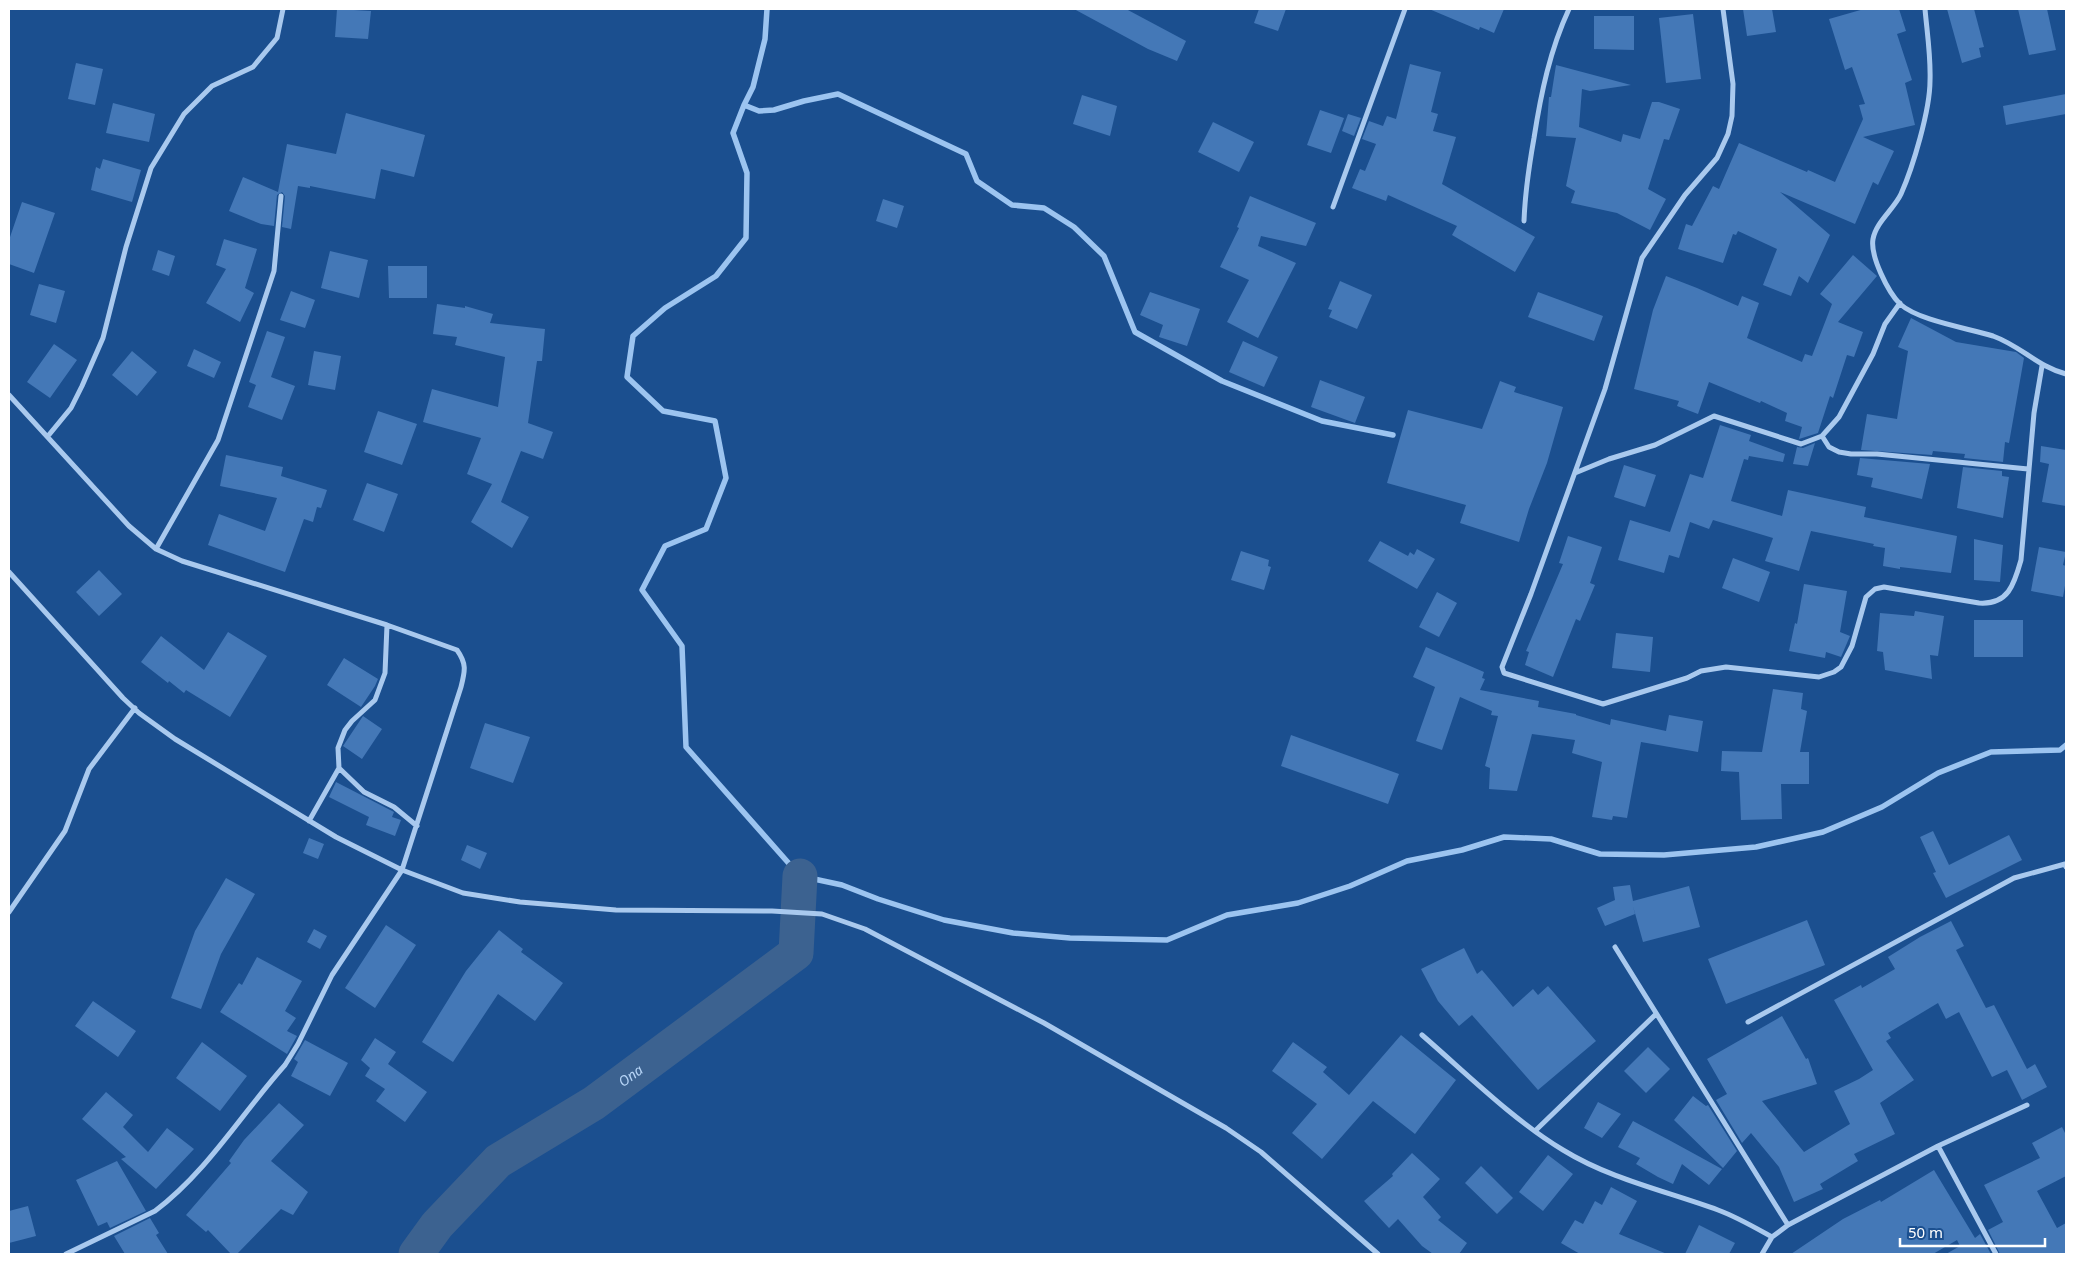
<svg xmlns="http://www.w3.org/2000/svg" width="2075" height="1263" viewBox="0 0 2075 1263" font-family="'Noto Sans',sans-serif">
<rect width="100%" height="100%" fill="#1b4f8f"/>
<g fill="none" stroke-linecap="round" stroke-linejoin="round">
<!-- stream -->
<path stroke="#9cc4f0" stroke-width="5.5" d="M 767,9 L 765,39 L 753,87 L 744,105 L 733,133 L 747,173 L 746,238 L 716,276 L 665,308 L 633,336 L 627,377 L 663,411 L 715,421 L 726,478 L 706,529 L 665,546 L 642,590 L 682,646 L 686,747 L 800,876 L 842,885 L 878,899 L 944,920 L 1013,933 L 1070,938 L 1167,940 L 1227,915 L 1298,903 L 1350,886 L 1407,861 L 1462,850 L 1504,837 L 1551,839 L 1600,854 L 1664,855 L 1756,847 L 1823,832 L 1882,807 L 1938,773 L 1991,752 L 2060,750 L 2066,745
M 744,105 L 759,111 L 774,110 L 804,101 L 838,94 L 966,154 L 977,181 L 1012,205 L 1044,208 L 1074,227 L 1104,256 L 1135,332 L 1222,381 L 1322,421 L 1393,435"/>
<!-- river -->
<path stroke="#3c6290" stroke-width="35" id="s1" d="M 416,1254 L 437,1225 L 498,1161 L 594,1103 L 796,953 L 800,876"/>
</g>
<!-- building -->
<path fill="#4478b7" d="M 337,9 L 371,11 L 368,39 L 335,37 Z
M 1074,9 L 1126,9 L 1186,41 L 1177,61 L 1148,49 Z
M 1259,9 L 1286,9 L 1278,31 L 1254,23 Z
M 1429,9 L 1504,9 L 1494,33 L 1480,27 L 1479,30 Z
M 1743,9 L 1772,9 L 1776,32 L 1747,36 Z
M 1864,9 L 1899,9 L 1906,31 L 1897,34 L 1912,80 L 1905,83 L 1915,125 L 1863,137 L 1894,151 L 1878,185 L 1873,182 L 1855,224 L 1780,192 L 1830,235 L 1808,283 L 1799,276 L 1791,296 L 1763,285 L 1777,249 L 1738,231 L 1736,235 L 1733,234 L 1723,263 L 1678,249 L 1686,224 L 1692,226 L 1713,186 L 1719,189 L 1739,143 L 1807,172 L 1808,170 L 1835,182 L 1863,119 L 1859,105 L 1865,104 L 1852,67 L 1845,70 L 1829,19 Z
M 1947,9 L 1974,9 L 1984,47 L 1979,48 L 1981,57 L 1962,63 Z
M 2018,9 L 2047,9 L 2056,50 L 2029,55 Z
M 1693,14 L 1701,79 L 1666,83 L 1659,18 Z
M 1594,16 L 1634,16 L 1634,50 L 1594,49 Z
M 76,63 L 103,69 L 95,105 L 68,99 Z
M 1410,64 L 1441,72 L 1431,112 L 1438,114 L 1433,131 L 1456,137 L 1442,184 L 1535,237 L 1515,272 L 1452,235 L 1457,226 L 1388,195 L 1386,201 L 1352,188 L 1360,169 L 1365,171 L 1376,144 L 1362,139 L 1369,121 L 1383,126 L 1387,116 L 1396,119 Z
M 1556,65 L 1631,85 L 1590,91 L 1582,89 L 1579,127 L 1621,142 L 1623,134 L 1640,139 L 1652,102 L 1659,102 L 1680,109 L 1669,140 L 1664,139 L 1648,189 L 1666,199 L 1650,230 L 1617,213 L 1571,203 L 1575,191 L 1566,186 L 1576,138 L 1546,136 L 1549,97 L 1551,97 Z
M 2066,94 L 2066,114 L 2006,125 L 2003,106 Z
M 1082,95 L 1117,106 L 1110,136 L 1073,124 Z
M 113,103 L 155,114 L 149,142 L 106,133 Z
M 1320,110 L 1344,118 L 1331,153 L 1307,145 Z
M 346,113 L 425,135 L 414,177 L 381,169 L 375,199 L 310,186 L 310,188 L 298,186 L 291,229 L 282,227 L 285,196 L 282,192 L 277,195 L 274,226 L 261,224 L 229,211 L 243,177 L 278,192 L 287,144 L 336,154 Z
M 1348,114 L 1361,118 L 1354,136 L 1342,131 Z
M 1213,122 L 1254,142 L 1239,172 L 1198,152 Z
M 103,159 L 141,170 L 132,202 L 91,190 L 96,167 L 100,169 Z
M 1250,196 L 1316,223 L 1306,246 L 1261,236 L 1258,246 L 1296,263 L 1258,338 L 1227,322 L 1249,280 L 1220,267 L 1239,228 L 1237,227 Z
M 883,199 L 904,206 L 897,228 L 876,221 Z
M 22,202 L 55,213 L 34,273 L 9,264 L 9,240 Z
M 224,239 L 257,249 L 245,288 L 254,293 L 240,322 L 206,303 L 226,269 L 216,265 Z
M 158,250 L 175,256 L 169,276 L 152,270 Z
M 330,251 L 368,260 L 359,298 L 321,288 Z
M 1853,255 L 1877,276 L 1838,322 L 1863,332 L 1854,357 L 1847,355 L 1833,398 L 1830,396 L 1818,433 L 1799,439 L 1802,427 L 1785,421 L 1787,413 L 1761,401 L 1760,403 L 1709,382 L 1698,414 L 1677,406 L 1679,401 L 1634,389 L 1653,310 L 1666,276 L 1697,288 L 1738,306 L 1742,296 L 1759,303 L 1747,338 L 1802,362 L 1805,354 L 1812,356 L 1832,304 L 1820,294 Z
M 388,266 L 427,266 L 427,298 L 389,298 Z
M 1340,281 L 1372,295 L 1357,329 L 1329,317 L 1332,310 L 1328,309 Z
M 39,284 L 65,291 L 56,323 L 30,315 Z
M 291,291 L 315,300 L 305,328 L 280,320 Z
M 1150,292 L 1200,309 L 1187,346 L 1159,337 L 1163,325 L 1140,315 Z
M 1538,292 L 1603,316 L 1594,341 L 1528,317 Z
M 437,304 L 465,308 L 465,306 L 493,314 L 490,323 L 545,329 L 542,361 L 537,361 L 528,423 L 553,432 L 543,459 L 521,451 L 501,502 L 529,517 L 512,548 L 471,522 L 492,484 L 467,474 L 481,438 L 423,422 L 432,389 L 498,407 L 505,357 L 455,345 L 457,337 L 433,334 Z
M 1911,318 L 1956,342 L 2016,352 L 2024,358 L 2009,443 L 2005,442 L 2003,462 L 1964,458 L 1965,454 L 1933,451 L 1932,455 L 1861,450 L 1867,414 L 1897,419 L 1908,351 L 1898,347 Z
M 267,331 L 285,337 L 271,377 L 295,386 L 282,420 L 248,407 L 256,385 L 249,382 Z
M 1243,341 L 1278,357 L 1264,387 L 1229,372 Z
M 54,344 L 77,360 L 50,398 L 27,382 Z
M 194,349 L 221,362 L 214,378 L 187,366 Z
M 132,351 L 157,372 L 137,396 L 112,375 Z
M 314,351 L 341,356 L 335,390 L 308,385 Z
M 1320,380 L 1365,397 L 1355,423 L 1311,407 Z
M 1500,381 L 1516,387 L 1514,392 L 1563,407 L 1547,463 L 1529,509 L 1519,542 L 1460,523 L 1466,505 L 1387,483 L 1408,410 L 1482,429 Z
M 378,411 L 417,424 L 402,465 L 364,452 Z
M 1720,425 L 1751,435 L 1749,441 L 1785,454 L 1783,462 L 1749,456 L 1748,460 L 1744,459 L 1731,501 L 1782,516 L 1788,490 L 1866,507 L 1864,517 L 1957,536 L 1951,573 L 1900,567 L 1900,569 L 1883,566 L 1885,548 L 1873,546 L 1874,544 L 1811,531 L 1799,571 L 1765,561 L 1773,538 L 1713,520 L 1709,529 L 1690,522 L 1679,558 L 1669,555 L 1664,573 L 1618,560 L 1630,520 L 1670,532 L 1690,474 L 1703,478 Z
M 1815,443 L 1808,466 L 1793,464 L 1797,447 L 1803,448 Z
M 2041,446 L 2066,450 L 2066,506 L 2042,502 L 2049,464 L 2040,462 Z
M 226,455 L 283,467 L 281,476 L 327,490 L 321,508 L 317,507 L 313,522 L 304,519 L 285,572 L 208,545 L 219,514 L 265,531 L 277,498 L 220,486 Z
M 1860,458 L 1930,464 L 1922,499 L 1871,487 L 1873,478 L 1857,475 Z
M 1624,465 L 1656,475 L 1645,507 L 1614,497 Z
M 1963,467 L 2002,471 L 2002,476 L 2009,477 L 2003,518 L 1957,508 Z
M 367,483 L 398,494 L 384,532 L 353,520 Z
M 1568,536 L 1602,547 L 1590,583 L 1595,585 L 1580,621 L 1576,619 L 1553,677 L 1525,665 L 1529,652 L 1526,651 L 1563,564 L 1559,563 Z
M 1974,539 L 2003,545 L 2000,582 L 1974,580 Z
M 1380,541 L 1408,556 L 1410,552 L 1414,555 L 1417,549 L 1435,559 L 1417,589 L 1368,561 Z
M 2039,547 L 2066,552 L 2063,565 L 2066,566 L 2066,580 L 2063,597 L 2031,591 Z
M 1241,551 L 1269,560 L 1268,566 L 1271,567 L 1264,590 L 1231,580 Z
M 1733,558 L 1770,572 L 1759,602 L 1722,588 Z
M 99,570 L 122,594 L 99,616 L 76,592 Z
M 1804,584 L 1847,591 L 1840,632 L 1850,636 L 1841,657 L 1826,652 L 1825,658 L 1789,651 L 1795,623 L 1797,624 Z
M 1437,592 L 1457,603 L 1439,637 L 1419,627 Z
M 1915,611 L 1944,616 L 1938,656 L 1930,655 L 1932,679 L 1885,670 L 1883,652 L 1877,651 L 1880,613 L 1914,616 Z
M 1974,620 L 2023,620 L 2023,657 L 1974,657 Z
M 228,632 L 267,656 L 230,717 L 186,690 L 184,693 L 169,681 L 168,683 L 141,662 L 161,636 L 204,670 Z
M 1616,633 L 1653,637 L 1650,672 L 1612,668 Z
M 1426,647 L 1484,672 L 1482,678 L 1485,679 L 1480,690 L 1539,701 L 1538,707 L 1576,714 L 1576,715 L 1610,725 L 1611,719 L 1666,731 L 1669,715 L 1703,721 L 1698,752 L 1641,742 L 1627,818 L 1613,816 L 1612,820 L 1592,817 L 1602,762 L 1572,753 L 1575,740 L 1532,734 L 1517,791 L 1489,789 L 1490,768 L 1485,766 L 1498,716 L 1491,715 L 1492,711 L 1460,697 L 1442,750 L 1416,741 L 1435,687 L 1413,677 Z
M 344,658 L 378,679 L 375,686 L 361,707 L 327,685 Z
M 1773,689 L 1803,693 L 1801,709 L 1807,711 L 1800,752 L 1809,752 L 1809,784 L 1781,784 L 1782,819 L 1741,820 L 1739,772 L 1721,771 L 1722,751 L 1762,752 Z
M 363,716 L 382,729 L 362,759 L 343,746 Z
M 485,723 L 530,737 L 513,783 L 470,768 Z
M 1291,735 L 1399,774 L 1388,804 L 1281,766 Z
M 336,782 L 394,812 L 392,817 L 401,820 L 395,836 L 366,825 L 369,817 L 329,797 Z
M 1933,831 L 1949,865 L 2009,835 L 2022,860 L 1946,898 L 1933,873 L 1936,872 L 1920,837 Z
M 309,838 L 324,844 L 318,859 L 303,853 Z
M 467,845 L 487,853 L 480,869 L 461,860 Z
M 226,878 L 255,894 L 221,954 L 201,1009 L 171,998 L 195,931 Z
M 1630,885 L 1633,901 L 1689,886 L 1700,927 L 1643,942 L 1633,906 L 1635,914 L 1605,926 L 1597,908 L 1615,900 L 1613,887 Z
M 1807,920 L 1825,965 L 1726,1004 L 1708,959 Z
M 1951,921 L 1964,946 L 1956,950 L 1986,1008 L 1994,1005 L 2027,1069 L 2035,1064 L 2047,1087 L 2022,1100 L 2007,1070 L 1992,1077 L 1959,1012 L 1946,1019 L 1938,1003 L 1888,1033 L 1891,1038 L 1886,1041 L 1914,1080 L 1880,1103 L 1895,1134 L 1854,1154 L 1858,1161 L 1820,1184 L 1823,1189 L 1794,1202 L 1779,1167 L 1751,1133 L 1742,1143 L 1716,1100 L 1727,1094 L 1707,1059 L 1782,1016 L 1806,1059 L 1808,1058 L 1817,1084 L 1762,1101 L 1804,1152 L 1850,1124 L 1834,1091 L 1859,1079 L 1873,1070 L 1834,1000 L 1861,985 L 1862,988 L 1895,969 L 1888,957 L 1920,937 Z
M 386,925 L 416,945 L 375,1008 L 345,988 Z
M 314,929 L 327,936 L 320,949 L 307,942 Z
M 499,930 L 523,949 L 521,952 L 563,983 L 535,1021 L 498,994 L 453,1062 L 422,1042 L 466,971 Z
M 1464,948 L 1477,974 L 1482,970 L 1513,1007 L 1533,989 L 1538,995 L 1548,986 L 1596,1041 L 1538,1090 L 1472,1015 L 1459,1026 L 1438,1001 L 1421,969 Z
M 257,957 L 302,981 L 285,1011 L 296,1018 L 287,1031 L 297,1036 L 287,1054 L 220,1012 L 239,983 L 242,985 Z
M 93,1001 L 136,1031 L 118,1057 L 75,1026 Z
M 1401,1035 L 1456,1080 L 1415,1134 L 1373,1101 L 1322,1159 L 1292,1133 L 1317,1104 L 1272,1071 L 1293,1042 L 1327,1067 L 1323,1072 L 1349,1095 Z
M 375,1038 L 396,1052 L 388,1064 L 427,1092 L 405,1122 L 376,1101 L 385,1089 L 365,1076 L 370,1068 L 361,1060 Z
M 305,1040 L 348,1063 L 330,1096 L 291,1076 L 298,1062 L 294,1059 Z
M 202,1042 L 247,1076 L 220,1111 L 176,1078 Z
M 1648,1047 L 1670,1069 L 1646,1093 L 1624,1071 Z
M 106,1092 L 133,1115 L 123,1127 L 148,1152 L 167,1128 L 194,1149 L 156,1189 L 121,1159 L 126,1157 L 82,1119 Z
M 1693,1096 L 1706,1106 L 1708,1105 L 1737,1151 L 1723,1168 L 1674,1120 Z
M 1598,1102 L 1621,1114 L 1602,1138 L 1584,1128 Z
M 279,1103 L 304,1125 L 271,1161 L 308,1192 L 293,1215 L 281,1209 L 237,1254 L 231,1254 L 208,1230 L 206,1232 L 186,1215 L 231,1163 L 229,1161 L 244,1140 Z
M 1633,1121 L 1669,1140 L 1722,1169 L 1709,1185 L 1682,1164 L 1673,1184 L 1658,1177 L 1636,1164 L 1640,1158 L 1618,1147 Z
M 2062,1127 L 2066,1135 L 2066,1176 L 2037,1191 L 2057,1228 L 2066,1223 L 2066,1254 L 2000,1254 L 1988,1230 L 2003,1222 L 1984,1185 L 2040,1158 L 2032,1143 Z
M 1412,1153 L 1440,1179 L 1423,1197 L 1441,1217 L 1438,1220 L 1467,1243 L 1459,1254 L 1433,1254 L 1422,1246 L 1398,1219 L 1389,1228 L 1364,1201 L 1393,1176 L 1392,1174 Z
M 1548,1155 L 1573,1174 L 1543,1211 L 1519,1192 Z
M 117,1161 L 146,1211 L 110,1228 L 107,1222 L 98,1226 L 76,1180 Z
M 1481,1166 L 1513,1198 L 1497,1214 L 1465,1183 Z
M 1934,1170 L 1975,1238 L 1980,1234 L 1991,1254 L 1946,1254 L 1960,1246 L 1957,1240 L 1933,1254 L 1791,1254 L 1843,1219 L 1880,1200 L 1881,1202 Z
M 1611,1187 L 1637,1201 L 1619,1234 L 1667,1254 L 1580,1254 L 1561,1243 L 1575,1220 L 1583,1224 L 1595,1201 L 1602,1205 Z
M 28,1206 L 36,1236 L 9,1243 L 9,1211 Z
M 150,1218 L 159,1233 L 156,1235 L 168,1254 L 125,1254 L 114,1236 Z
M 1699,1225 L 1735,1243 L 1729,1254 L 1685,1254 Z"/>
<g fill="none" stroke-linecap="round" stroke-linejoin="round">
<!-- street -->
<path stroke="#a9c9ee" stroke-width="5" d="M 1723,9 L 1733,84 L 1732,116 L 1728,134 L 1717,158 L 1685,195 L 1642,258 L 1605,389 L 1531,594 L 1502,667 L 1504,673 L 1603,704 L 1687,678 L 1701,671 L 1726,667 L 1819,677 L 1834,672 L 1841,667 L 1852,646 L 1866,597 L 1875,589 L 1884,587 L 1979,603 C 2008,605 2014,585 2021,560 L 2034,413 L 2042,366
M 1925,9 C 1927,32 1931,57 1930,81 C 1930,110 1913,167 1901,194 C 1894,209 1876,222 1873,239 C 1870,256 1888,292 1900,304 C 1919,321 1968,328 1993,336 C 2021,346 2038,367 2066,374
M 1333,207 L 1405,9
M 1524,221 C 1525,193 1529,166 1534,138 C 1541,93 1550,50 1569,9
M 9,395 L 129,526 L 156,549 L 182,561 L 387,625 L 457,650 C 467,664 465,671 461,687 L 402,870 L 332,975 L 298,1044 L 285,1065 C 242,1113 207,1172 155,1211 L 66,1254
M 48,436 L 71,408 L 82,386 L 103,338 L 126,247 L 151,168 L 184,114 L 212,86 L 253,67 L 277,38 L 283,9
M 1822,436 L 1829,447 L 1839,452 L 1851,454 L 1877,454 L 2028,469
M 1575,473 L 1609,459 L 1655,445 L 1714,416 L 1801,444 L 1822,436 L 1839,417 L 1873,354 L 1885,324 L 1900,303
M 156,549 L 218,440 L 274,271 L 281,196
M 9,572 L 123,698 L 139,713 L 175,739 L 336,837 L 402,870 L 463,893 L 520,902 L 616,910 L 772,911 L 822,914 L 865,929 L 1044,1023 L 1226,1128 L 1261,1152 L 1378,1254
M 339,768 L 364,792 L 394,807 L 417,826
M 309,821 L 339,768 L 338,748 L 345,730 L 352,721 L 375,700 L 385,673 L 387,625
M 9,912 L 65,831 L 89,769 L 135,708
M 1615,947 L 1788,1225
M 1748,1022 L 2014,878 L 2065,864 L 2066,867
M 1422,1035 C 1466,1073 1513,1120 1563,1150 C 1610,1179 1666,1191 1718,1210 C 1737,1217 1754,1227 1772,1237
M 1535,1131 L 1656,1014
M 1938,1146 L 1996,1254
M 1762,1254 L 1772,1237 L 1788,1225 L 1938,1146 L 2027,1105"/>
</g>
<g text-anchor="middle" stroke-width="4" stroke-linejoin="round" paint-order="stroke">
<!-- water labels -->
<g font-size="14" font-style="italic" fill="#b5d3f5" stroke="#1b4f8f">
<text dy="5" stroke="none"><textPath href="#s1" startOffset="282">Ona</textPath></text>
</g>
</g>
<!-- border -->
<rect width="2075" height="1263" fill="none" stroke="#ffffff" stroke-width="20"/>
<!-- scale -->
<path d="M1900 1238v8h145v-8" fill="none" stroke="#ffffff" stroke-width="2.5"/>
<text x="1908" y="1238" font-size="15" fill="#ffffff" stroke="#1b4f8f" stroke-width="4" paint-order="stroke">50 m</text>
</svg>
